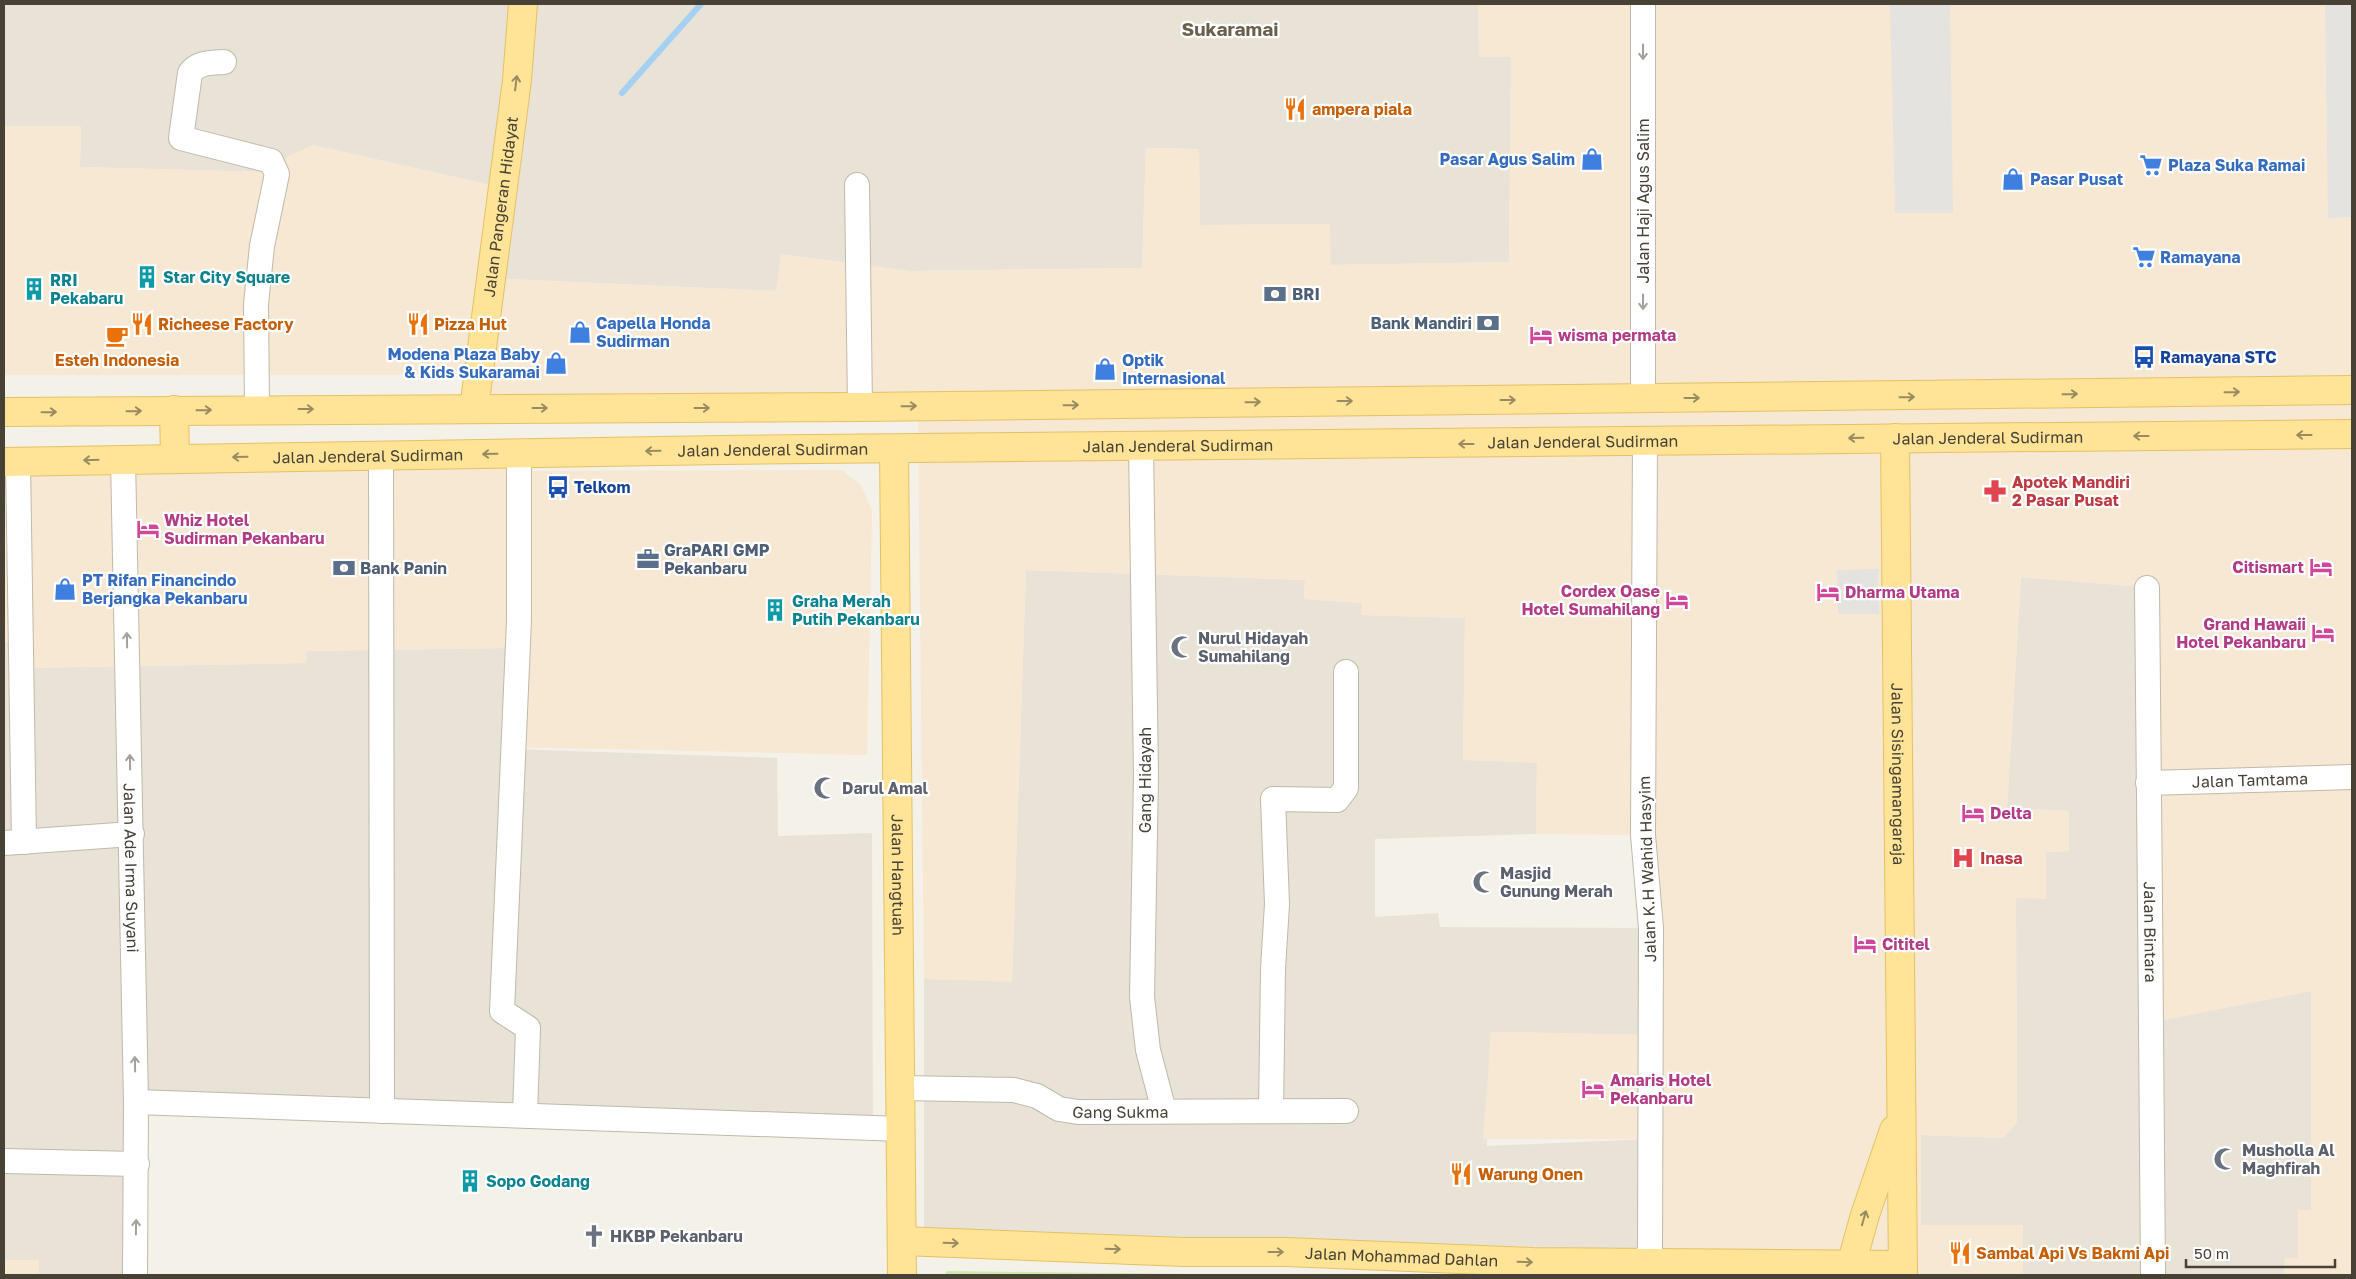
<svg xmlns="http://www.w3.org/2000/svg" width="2356" height="1279" viewBox="0 0 2356 1279" font-family="'Golos Text',sans-serif">
<defs>
<pattern id="park-crowns" width="20" height="18" patternUnits="userSpaceOnUse" patternTransform="scale(1.25)"><rect width="20" height="18" fill="#cee9b0"/><path d="M2 6a3 3 0 1 1 6 0M12 15a3 3 0 1 1 6 0" fill="none" stroke="#b2c998"/></pattern>
</defs>
<rect width="100%" height="100%" fill="#f4f1e8"/>
<!-- residential -->
<path fill="#e8e3d6" d="M 4,4 L 1478,4 L 1479,57 L 1511,57 L 1509,262 L 1330,265 L 1330,224 L 1200,225 L 1199,149 L 1146,148 L 1142,268 L 909,271 L 781,254 L 777,291 L 483,278 L 495,186 L 313,145 L 268,172 L 80,167 L 81,126 L 4,126 Z
M 1026,570 L 1305,580 L 1304,599 L 1362,603 L 1362,615 L 1465,618 L 1463,760 L 1537,762 L 1536,834 L 1375,839 L 1375,917 L 1438,913 L 1440,927 L 1651,928 L 1651,1035 L 1491,1032 L 1487,1146 L 1650,1139 L 1650,1250 L 924,1230 L 924,979 L 1012,981 Z
M 2021,577 L 2144,587 L 2153,1022 L 2311,991 L 2311,1211 L 2298,1211 L 2298,1258 L 2285,1258 L 2284,1275 L 2023,1275 L 2022,1225 L 1921,1225 L 1921,1135 L 2003,1138 L 2017,1122 L 2016,898 L 2046,852 L 2069,851 L 2069,811 L 2007,808 Z
M 4,642 L 24,642 L 24,668 L 306,663 L 306,651 L 513,648 L 510,749 L 777,758 L 778,836 L 872,833 L 873,1132 L 131,1108 L 130,1275 L 39,1275 L 39,1260 L 4,1260 Z"/>
<!-- commercial -->
<path fill="#f6e8d3" d="M 1478,4 L 2352,4 L 2352,1275 L 2284,1275 L 2285,1258 L 2298,1258 L 2298,1210 L 2311,1210 L 2311,991 L 2153,1022 L 2144,587 L 2021,577 L 2007,808 L 2069,811 L 2069,851 L 2046,852 L 2046,899 L 2016,898 L 2017,1122 L 2003,1138 L 1921,1135 L 1921,1225 L 2023,1225 L 2023,1275 L 1903,1275 L 1643,1264 L 1650,1139 L 1483,1139 L 1491,1032 L 1650,1035 L 1643,835 L 1536,834 L 1537,763 L 1463,760 L 1465,618 L 1361,615 L 1362,603 L 1304,599 L 1305,580 L 1026,570 L 1012,982 L 924,979 L 918,419 L 488,422 L 505,279 L 776,291 L 781,254 L 909,271 L 1142,268 L 1146,148 L 1199,149 L 1200,225 L 1330,224 L 1331,265 L 1509,262 L 1511,57 L 1479,57 Z
M 4,126 L 81,126 L 80,167 L 268,172 L 290,155 L 313,145 L 496,186 L 471,361 L 452,375 L 4,375 Z
M 4,459 L 515,464 L 513,648 L 307,651 L 306,663 L 24,668 L 24,642 L 4,642 Z
M 842,470 L 861,485 L 872,511 L 867,755 L 521,747 L 529,471 Z
M 4,1260 L 39,1260 L 39,1275 L 4,1275 Z"/>
<!-- park -->
<path fill="url(#park-crowns)" d="M 947,1271 L 1269,1275 L 944,1275 Z"/>
<!-- parking -->
<path fill="#e5e3e0" d="M 1890,4 L 1950,4 L 1953,213 L 1895,213 Z
M 2325,4 L 2352,4 L 2352,217 L 2328,218 Z
M 1878,569 L 1879,614 L 1838,614 L 1837,570 Z"/>
<g fill="none" stroke-linecap="round" stroke-linejoin="round">
<!-- stream -->
<path stroke="#a4d0f1" stroke-width="6" d="M 622,93 L 701,4"/>
<defs>
<g id="minor">
<path d="M 224,62 C 211,63 198,62 190,73 L 181,138 L 271,161 L 277,174 L 262,246 L 256,304 L 257,409"/>
<path d="M 857,185 L 860,407"/>
<path d="M 1643,399 L 1643,4"/>
<path d="M 1141,446 L 1146,775 L 1142,997 L 1148,1050 L 1164,1111"/>
<path d="M 519,454 L 519,620 L 502,1011 L 528,1028 L 525,1115"/>
<path d="M 381,455 L 382,1111"/>
<path id="s1" d="M 123,459 L 136,1102 L 135,1275"/>
<path d="M 18,462 L 24,842"/>
<path id="s2" d="M 2147,588 C 2148,817 2153,1046 2153,1275"/>
<path id="s3" d="M 2148,783 L 2352,777"/>
<path d="M 4,843 L 132,834"/>
<path id="s4" d="M 900,1088 L 1014,1090 L 1037,1096 L 1059,1109 L 1078,1112 L 1346,1111"/>
<path d="M 136,1102 L 901,1129"/>
<path d="M 1271,1111 L 1273,969 L 1277,904 L 1273,799 L 1337,800 L 1346,788 L 1346,672"/>
<path d="M 4,1161 L 137,1164"/>
<path d="M 1643,1264 L 1650,1250 L 1651,928 L 1643,835 L 1645,442"/>
</g>
<g id="major">
<path id="s5" d="M 474,409 L 517,80 L 523,4"/>
<path d="M 174,410 L 175,458"/>
<path d="M 4,412 L 860,407 L 2352,390"/>
<path id="s6" d="M 1895,438 L 1903,1275"/>
<path id="s7" d="M 894,449 L 902,1275"/>
<path id="s8" d="M 4,462 L 721,450 L 2352,434"/>
<path id="s9" d="M 902,1241 L 1184,1252 L 1286,1252 L 1533,1262 L 1903,1265"/>
<path d="M 1858,1275 L 1851,1265 L 1865,1215 L 1894,1130"/>
</g>
</defs>
<!-- minor casing -->
<use href="#minor" stroke="#c0b9aa" stroke-width="26"/>
<!-- major casing -->
<use href="#major" stroke="#e5c165" stroke-width="30"/>
<!-- minor -->
<use href="#minor" stroke="#fff" stroke-width="24"/>
<!-- major -->
<use href="#major" stroke="#ffe396" stroke-width="28"/>
</g>
<!-- one-way arrows -->
<defs><path id="oneway-shaft" d="M-6 0H5M1.5-3L5.5 0L1.5 3" fill="none" stroke-width="1.6" stroke-linecap="round" stroke-linejoin="round" transform="scale(1.25)"/></defs>
<g stroke="#a4a09a">
<use href="#oneway-shaft" transform="translate(1643 52) rotate(90)"/>
<use href="#oneway-shaft" transform="translate(1643 302) rotate(90)"/>
<use href="#oneway-shaft" transform="translate(127 640) rotate(-91)"/>
<use href="#oneway-shaft" transform="translate(130 762) rotate(-91)"/>
<use href="#oneway-shaft" transform="translate(135 1064) rotate(-91)"/>
<use href="#oneway-shaft" transform="translate(136 1227) rotate(-89)"/>
</g>
<g stroke="#9a8a61">
<use href="#oneway-shaft" transform="translate(516 83) rotate(-83)"/>
<use href="#oneway-shaft" transform="translate(2232 392) rotate(-1)"/>
<use href="#oneway-shaft" transform="translate(2070 394) rotate(-1)"/>
<use href="#oneway-shaft" transform="translate(1907 397) rotate(-1)"/>
<use href="#oneway-shaft" transform="translate(1692 398)"/>
<use href="#oneway-shaft" transform="translate(1508 400)"/>
<use href="#oneway-shaft" transform="translate(1345 401)"/>
<use href="#oneway-shaft" transform="translate(1253 402) rotate(-1)"/>
<use href="#oneway-shaft" transform="translate(1071 405) rotate(-1)"/>
<use href="#oneway-shaft" transform="translate(909 406) rotate(-1)"/>
<use href="#oneway-shaft" transform="translate(540 408)"/>
<use href="#oneway-shaft" transform="translate(702 408)"/>
<use href="#oneway-shaft" transform="translate(306 409)"/>
<use href="#oneway-shaft" transform="translate(204 410) rotate(-1)"/>
<use href="#oneway-shaft" transform="translate(134 411) rotate(-1)"/>
<use href="#oneway-shaft" transform="translate(49 412) rotate(-1)"/>
<use href="#oneway-shaft" transform="translate(2304 435) rotate(180)"/>
<use href="#oneway-shaft" transform="translate(2141 436) rotate(180)"/>
<use href="#oneway-shaft" transform="translate(1856 438) rotate(179)"/>
<use href="#oneway-shaft" transform="translate(1466 444) rotate(180)"/>
<use href="#oneway-shaft" transform="translate(653 451) rotate(179)"/>
<use href="#oneway-shaft" transform="translate(490 454) rotate(179)"/>
<use href="#oneway-shaft" transform="translate(240 457) rotate(179)"/>
<use href="#oneway-shaft" transform="translate(91 460) rotate(178)"/>
<use href="#oneway-shaft" transform="translate(1864 1218) rotate(-74)"/>
<use href="#oneway-shaft" transform="translate(951 1243) rotate(2)"/>
<use href="#oneway-shaft" transform="translate(1113 1249) rotate(2)"/>
<use href="#oneway-shaft" transform="translate(1276 1252)"/>
<use href="#oneway-shaft" transform="translate(1525 1262) rotate(2)"/>
</g>
<!-- icons -->
<defs>
<symbol id="restaurant-bare" viewBox="-9 -9 18 18"><path d="M-5-6h1v4h1v-4h1v4h1v-4h1v5L-1.5 .5V6h-2V.5L-5-1ZM5-6V6H3V1.5H1.5Q1.5-4 5-6Z" fill="#e8710a" stroke="#fff" stroke-width="2.5" paint-order="stroke"/></symbol>
<symbol id="shop-bare" viewBox="-9 -9 18 18"><path d="M-5-2.5h2.3a2.7 3.5 0 0 1 5.4 0H5L5.5 6h-11ZM-1.5-2.5h3a1.5 2.3 0 0 0-3 0Z" fill="#3f7fe0" stroke="#fff" stroke-width="2.5" paint-order="stroke"/></symbol>
<symbol id="supermarket-bare" viewBox="-9 -9 18 18"><path d="M-6-5.5h2.5l.6 2H6L4.5 2H-2.5L-4.4-4H-6ZM-1.5 3.2a1.3 1.3 0 1 0 .1 0ZM3 3.2a1.3 1.3 0 1 0 .1 0Z" fill="#3f7fe0" stroke="#fff" stroke-width="2.5" paint-order="stroke"/></symbol>
<symbol id="building-bare" viewBox="-9 -9 18 18"><path d="M-4-6H4V6H1V3H-1V6H-4ZM-2.5-4.3h1.7v1.8h-1.7ZM.8-4.3h1.7v1.8H.8ZM-2.5-1h1.7V.8h-1.7ZM.8-1h1.7V.8H.8Z" fill="#0f9aa8" stroke="#fff" stroke-width="2.5" paint-order="stroke"/></symbol>
<symbol id="bank-bare" viewBox="-9 -9 18 18"><path d="M-6-4H6V4H-6ZM0-2.3a2.3 2.3 0 1 0 0 4.6a2.3 2.3 0 1 0 0-4.6Z" fill="#5c6f8a" stroke="#fff" stroke-width="2.5" paint-order="stroke"/></symbol>
<symbol id="hotel-bare" viewBox="-9 -9 18 18"><path d="M-6-4.5h1.5V1H6V5H4.5V3h-9V5H-6ZM-4 0a1.8 1.8 0 1 1 3.6 0ZM.5 0V-2.5h3Q6-2.5 6 0Z" fill="#d1479c" stroke="#fff" stroke-width="2.5" paint-order="stroke"/></symbol>
<symbol id="cafe-bare" viewBox="-9 -9 18 18"><path d="M-5.5-4.5H6V0H3Q3 3.5 0 3.5H-2.5Q-5.5 3.5-5.5 0ZM3-3.2v2h1.7v-2ZM-6 4.5H4V6H-6Z" fill="#e8710a" stroke="#fff" stroke-width="2.5" paint-order="stroke"/></symbol>
<symbol id="bus-bare" viewBox="-9 -9 18 18"><path d="M-5-6H5V4H4V6H2V4H-2V6H-4V4H-5ZM-3.5-4V0h7V-4ZM-3.5 1.2v1.5H-2V1.2ZM2 1.2v1.5H3.5V1.2Z" fill="#1a4fb4" stroke="#fff" stroke-width="2.5" paint-order="stroke"/></symbol>
<symbol id="pharmacy-bare" viewBox="-9 -9 18 18"><path d="M-2-6h4v4h4v4h-4v4h-4v-4h-4v-4h4Z" fill="#e0444e" stroke="#fff" stroke-width="2.5" paint-order="stroke"/></symbol>
<symbol id="office-bare" viewBox="-9 -9 18 18"><path d="M-6-3h4V-5.5h4V-3h4V5H-6ZM-1-4.5V-3h2v-1.5ZM-6 0V1H6V0Z" fill="#5c6f8a" stroke="#fff" stroke-width="2.5" paint-order="stroke"/></symbol>
<symbol id="mosque-bare" viewBox="-9 -9 18 18"><path d="M3.5-4.9A6 6 0 1 0 3.5 4.9A5 5 0 1 1 3.5-4.9Z" fill="#6b7280" stroke="#fff" stroke-width="2.5" paint-order="stroke"/></symbol>
<symbol id="hospital-bare" viewBox="-9 -9 18 18"><path d="M-5-5h3v3.5h4V-5h3V5h-3V1.5h-4V5h-3Z" fill="#e0444e" stroke="#fff" stroke-width="2.5" paint-order="stroke"/></symbol>
<symbol id="church-bare" viewBox="-9 -9 18 18"><path d="M-1.2-6h2.4v3.5h3.3v2.4h-3.3V6h-2.4V-.1h-3.3v-2.4h3.3Z" fill="#6b7280" stroke="#fff" stroke-width="2.5" paint-order="stroke"/></symbol>
</defs>
<g fill-rule="evenodd">
<use href="#restaurant-bare" x="1279" y="93" width="32" height="32"/>
<use href="#shop-bare" x="1576" y="143" width="32" height="32"/>
<use href="#supermarket-bare" x="2135" y="149" width="32" height="32"/>
<use href="#shop-bare" x="1997" y="163" width="32" height="32"/>
<use href="#supermarket-bare" x="2128" y="241" width="32" height="32"/>
<use href="#building-bare" x="131" y="261" width="32" height="32"/>
<use href="#building-bare" x="18" y="273" width="32" height="32"/>
<use href="#bank-bare" x="1259" y="278" width="32" height="32"/>
<use href="#bank-bare" x="1472" y="307" width="32" height="32"/>
<use href="#restaurant-bare" x="126" y="308" width="32" height="32"/>
<use href="#restaurant-bare" x="402" y="308" width="32" height="32"/>
<use href="#shop-bare" x="564" y="316" width="32" height="32"/>
<use href="#hotel-bare" x="1525" y="319" width="32" height="32"/>
<use href="#cafe-bare" x="101" y="320" width="32" height="32"/>
<use href="#bus-bare" x="2128" y="341" width="32" height="32"/>
<use href="#shop-bare" x="540" y="347" width="32" height="32"/>
<use href="#shop-bare" x="1089" y="353" width="32" height="32"/>
<use href="#bus-bare" x="542" y="471" width="32" height="32"/>
<use href="#pharmacy-bare" x="1979" y="475" width="32" height="32"/>
<use href="#hotel-bare" x="132" y="513" width="32" height="32"/>
<use href="#office-bare" x="632" y="543" width="32" height="32"/>
<use href="#hotel-bare" x="2305" y="551" width="32" height="32"/>
<use href="#bank-bare" x="328" y="552" width="32" height="32"/>
<use href="#shop-bare" x="49" y="573" width="32" height="32"/>
<use href="#hotel-bare" x="1812" y="576" width="32" height="32"/>
<use href="#hotel-bare" x="1661" y="584" width="32" height="32"/>
<use href="#building-bare" x="759" y="594" width="32" height="32"/>
<use href="#hotel-bare" x="2307" y="617" width="32" height="32"/>
<use href="#mosque-bare" x="1166" y="631" width="32" height="32"/>
<use href="#mosque-bare" x="809" y="772" width="32" height="32"/>
<use href="#hotel-bare" x="1957" y="797" width="32" height="32"/>
<use href="#hospital-bare" x="1947" y="842" width="32" height="32"/>
<use href="#mosque-bare" x="1468" y="866" width="32" height="32"/>
<use href="#hotel-bare" x="1849" y="928" width="32" height="32"/>
<use href="#hotel-bare" x="1577" y="1073" width="32" height="32"/>
<use href="#mosque-bare" x="2209" y="1143" width="32" height="32"/>
<use href="#restaurant-bare" x="1445" y="1158" width="32" height="32"/>
<use href="#building-bare" x="454" y="1165" width="32" height="32"/>
<use href="#church-bare" x="578" y="1220" width="32" height="32"/>
<use href="#restaurant-bare" x="1944" y="1237" width="32" height="32"/>
</g>
<g text-anchor="middle" stroke-width="4.5" stroke-linejoin="round" paint-order="stroke">
<!-- food labels -->
<g font-size="16" font-weight="bold" fill="#c56008" stroke="#fff" text-anchor="start">
<text x="1312" y="115">ampera piala</text>
<text x="158" y="330">Richeese Factory</text>
<text x="434" y="330">Pizza Hut</text>
<text x="117" y="366" text-anchor="middle">Esteh Indonesia</text>
<text x="1478" y="1180">Warung Onen</text>
<text x="1976" y="1259">Sambal Api Vs Bakmi Api</text>
</g>
<!-- shop labels -->
<g font-size="16" font-weight="bold" fill="#366cbe" stroke="#fff" text-anchor="start">
<text x="1575" y="165" text-anchor="end">Pasar Agus Salim</text>
<text x="2168" y="171">Plaza Suka Ramai</text>
<text x="2030" y="185">Pasar Pusat</text>
<text x="2160" y="263">Ramayana</text>
<text x="596" y="329">Capella Honda<tspan x="596" dy="18">Sudirman</tspan></text>
<text x="540" y="360" text-anchor="end">Modena Plaza Baby<tspan x="540" dy="18">&amp; Kids Sukaramai</tspan></text>
<text x="1122" y="366">Optik<tspan x="1122" dy="18">Internasional</tspan></text>
<text x="82" y="586">PT Rifan Financindo<tspan x="82" dy="18">Berjangka Pekanbaru</tspan></text>
</g>
<!-- street labels -->
<g font-size="16" fill="#484136" stroke="#fff">
<text transform="translate(1643 201) rotate(-90)" y="6">Jalan Haji Agus Salim</text>
<text dy="6" stroke="none"><textPath href="#s5" startOffset="204">Jalan Pangeran Hidayat</textPath></text>
<text dy="6" stroke="none"><textPath href="#s8" startOffset="1984">Jalan Jenderal Sudirman</textPath></text>
<text dy="6" stroke="none"><textPath href="#s8" startOffset="1579">Jalan Jenderal Sudirman</textPath></text>
<text dy="6" stroke="none"><textPath href="#s8" startOffset="1174">Jalan Jenderal Sudirman</textPath></text>
<text dy="6" stroke="none"><textPath href="#s8" startOffset="769">Jalan Jenderal Sudirman</textPath></text>
<text dy="6" stroke="none"><textPath href="#s8" startOffset="364">Jalan Jenderal Sudirman</textPath></text>
<text dy="6" stroke="none"><textPath href="#s6" startOffset="336">Jalan Sisingamangaraja</textPath></text>
<text transform="translate(1145 780) rotate(-90)" y="6">Gang Hidayah</text>
<text dy="6" stroke="none"><textPath href="#s3" startOffset="102">Jalan Tamtama</textPath></text>
<text dy="6" stroke="none"><textPath href="#s1" startOffset="409">Jalan Ade Irma Suyani</textPath></text>
<text transform="translate(1647 869) rotate(-92)" y="6">Jalan K.H Wahid Hasyim</text>
<text dy="6" stroke="none"><textPath href="#s7" startOffset="426">Jalan Hangtuah</textPath></text>
<text dy="6" stroke="none"><textPath href="#s2" startOffset="344">Jalan Bintara</textPath></text>
<text dy="6" stroke="none"><textPath href="#s4" startOffset="225">Gang Sukma</textPath></text>
<text dy="6" stroke="none"><textPath href="#s9" startOffset="500">Jalan Mohammad Dahlan</textPath></text>
</g>
<!-- culture labels -->
<g font-size="16" font-weight="bold" fill="#0d838f" stroke="#fff" text-anchor="start">
<text x="163" y="283">Star City Square</text>
<text x="50" y="286">RRI<tspan x="50" dy="18">Pekabaru</tspan></text>
<text x="792" y="607">Graha Merah<tspan x="792" dy="18">Putih Pekanbaru</tspan></text>
<text x="486" y="1187">Sopo Godang</text>
</g>
<!-- service labels -->
<g font-size="16" font-weight="bold" fill="#4e5e75" stroke="#fff" text-anchor="start">
<text x="1292" y="300">BRI</text>
<text x="1472" y="329" text-anchor="end">Bank Mandiri</text>
<text x="664" y="556">GraPARI GMP<tspan x="664" dy="18">Pekanbaru</tspan></text>
<text x="360" y="574">Bank Panin</text>
</g>
<!-- hotel labels -->
<g font-size="16" font-weight="bold" fill="#b23c85" stroke="#fff" text-anchor="start">
<text x="1558" y="341">wisma permata</text>
<text x="164" y="526">Whiz Hotel<tspan x="164" dy="18">Sudirman Pekanbaru</tspan></text>
<text x="2304" y="573" text-anchor="end">Citismart</text>
<text x="1660" y="597" text-anchor="end">Cordex Oase<tspan x="1660" dy="18">Hotel Sumahilang</tspan></text>
<text x="1845" y="598">Dharma Utama</text>
<text x="2306" y="630" text-anchor="end">Grand Hawaii<tspan x="2306" dy="18">Hotel Pekanbaru</tspan></text>
<text x="1990" y="819">Delta</text>
<text x="1882" y="950">Cititel</text>
<text x="1610" y="1086">Amaris Hotel<tspan x="1610" dy="18">Pekanbaru</tspan></text>
</g>
<!-- transit labels -->
<g font-size="16" font-weight="bold" fill="#164399" stroke="#fff" text-anchor="start">
<text x="2160" y="363">Ramayana STC</text>
<text x="574" y="493">Telkom</text>
</g>
<!-- health labels -->
<g font-size="16" font-weight="bold" fill="#be3a42" stroke="#fff" text-anchor="start">
<text x="2012" y="488">Apotek Mandiri<tspan x="2012" dy="18">2 Pasar Pusat</tspan></text>
<text x="1980" y="864">Inasa</text>
</g>
<!-- worship labels -->
<g font-size="16" font-weight="bold" fill="#5b616d" stroke="#fff" text-anchor="start">
<text x="1198" y="644">Nurul Hidayah<tspan x="1198" dy="18">Sumahilang</tspan></text>
<text x="842" y="794">Darul Amal</text>
<text x="1500" y="879">Masjid<tspan x="1500" dy="18">Gunung Merah</tspan></text>
<text x="2242" y="1156">Musholla Al<tspan x="2242" dy="18">Maghfirah</tspan></text>
<text x="610" y="1242">HKBP Pekanbaru</text>
</g>
<!-- quarter labels -->
<g font-size="19" font-weight="bold" fill="#6b604e" stroke="#fff">
<text x="1230" y="36">Sukaramai</text>
</g>
</g>
<!-- border -->
<rect width="2356" height="1279" fill="none" stroke="#484136" stroke-width="10"/>
<!-- scale -->
<path d="M2186 1259v8h149v-8" fill="none" stroke="#484136" stroke-width="2.5"/>
<text x="2194" y="1259" font-size="15" fill="#484136" stroke="#ffffff" stroke-width="4" paint-order="stroke">50 m</text>
</svg>
